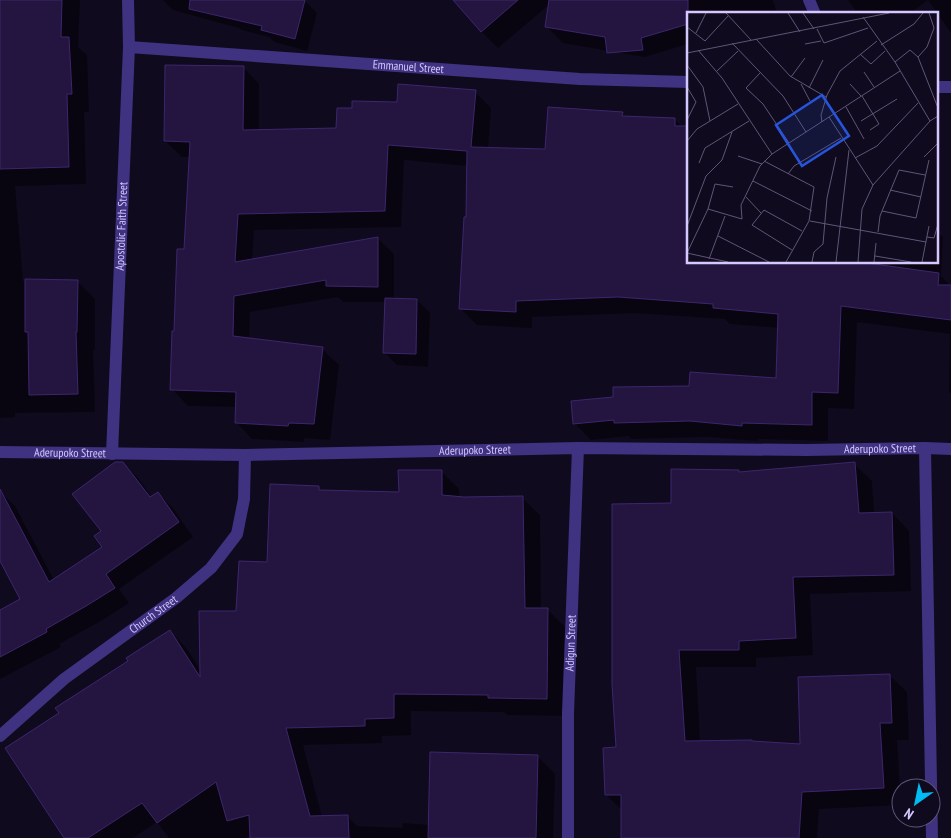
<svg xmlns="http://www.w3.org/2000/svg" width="951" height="838" viewBox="0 0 951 838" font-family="'PT Sans Narrow',sans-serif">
<rect width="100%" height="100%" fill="#100a1e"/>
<!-- shadow -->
<path fill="#0007" d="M 0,0 L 80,0 L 78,47 L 87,55 L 89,112 L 84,112 L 86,184 L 15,186 L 23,281 L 77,281 L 95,299 L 95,350 L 93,350 L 95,412 L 15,413 L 15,417 L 0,418 Z
M 163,0 L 301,0 L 305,1 L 317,13 L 307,51 L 275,42 L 269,37 L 242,30 L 239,28 L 173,10 Z
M 455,0 L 773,0 L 777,14 L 688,14 L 688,44 L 644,57 L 563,43 L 546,26 L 550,4 L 498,48 L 481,31 Z
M 848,0 L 951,0 L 951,33 L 928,0 L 909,14 L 858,14 Z
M 243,67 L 259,84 L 259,131 L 337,129 L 353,110 L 475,92 L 491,108 L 488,149 L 546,150 L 622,113 L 626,117 L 674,119 L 682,127 L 688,127 L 688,262 L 937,262 L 937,232 L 943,237 L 941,276 L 951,286 L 951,394 L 949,392 L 950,334 L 857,322 L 854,409 L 828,408 L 828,441 L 758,439 L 758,441 L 707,437 L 631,439 L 629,436 L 591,440 L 574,423 L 690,388 L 777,379 L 779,328 L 730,324 L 725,319 L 635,313 L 532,317 L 532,328 L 477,325 L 461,309 L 467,219 L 468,166 L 404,160 L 401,227 L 254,230 L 252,260 L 377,238 L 394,254 L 394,300 L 417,300 L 430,313 L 428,367 L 397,365 L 384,352 L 386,302 L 343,302 L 338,297 L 250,312 L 249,339 L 322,349 L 339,365 L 330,440 L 304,438 L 304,442 L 252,439 L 236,422 L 237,407 L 188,406 L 172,389 L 175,332 L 185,250 L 190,157 L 182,157 L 165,141 Z
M 123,463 L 138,478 L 152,497 L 158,493 L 173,508 L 193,537 L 119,589 L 129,603 L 101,621 L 59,644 L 61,647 L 0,679 L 0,611 L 22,600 L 0,550 L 0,492 L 15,506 L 54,580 L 104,548 L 103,532 Z
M 854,464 L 872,481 L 874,513 L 892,513 L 909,531 L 911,591 L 810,594 L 813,655 L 756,658 L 756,667 L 696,667 L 700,742 L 801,745 L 889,675 L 907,692 L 909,740 L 897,740 L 901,805 L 819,809 L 817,838 L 622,838 L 623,811 L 606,795 L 672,505 L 739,471 L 740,473 Z
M 441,471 L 459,489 L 459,498 L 522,498 L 540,515 L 541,609 L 547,609 L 565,627 L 564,716 L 507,715 L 504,712 L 411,711 L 411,735 L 382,736 L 382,743 L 303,745 L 322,817 L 347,816 L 357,826 L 402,828 L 403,823 L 430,825 L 537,756 L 555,774 L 553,838 L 251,838 L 251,836 L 244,838 L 169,838 L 157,822 L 133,838 L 66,838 L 60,714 L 170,631 L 187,649 L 201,671 L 268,564 L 319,488 L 322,491 L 400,493 Z"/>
<!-- building -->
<path fill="#231540" stroke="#3d266d" d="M 0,0 L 62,0 L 61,37 L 69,37 L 72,94 L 67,94 L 69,167 L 0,169 Z
M 190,0 L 305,0 L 295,39 L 261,30 L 262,26 L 189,9 Z
M 453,0 L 518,0 L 481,32 Z
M 549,0 L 688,0 L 688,24 L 641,38 L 643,50 L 607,53 L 605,37 L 545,27 Z
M 165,65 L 244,66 L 243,130 L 336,128 L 337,108 L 352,108 L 352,101 L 397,102 L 398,84 L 476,90 L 471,147 L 545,149 L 548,107 L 623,112 L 622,116 L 675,118 L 675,126 L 688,126 L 686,262 L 860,262 L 939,273 L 938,285 L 951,285 L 951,320 L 841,306 L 838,393 L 812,392 L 812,425 L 742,423 L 742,426 L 690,421 L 614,423 L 614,420 L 573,424 L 571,401 L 613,397 L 613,387 L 689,386 L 690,372 L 776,378 L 778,314 L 713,308 L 713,304 L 618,297 L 516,301 L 516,312 L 459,309 L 464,217 L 466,217 L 467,151 L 388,145 L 385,211 L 238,214 L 235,262 L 378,237 L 378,287 L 326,286 L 326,280 L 234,296 L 233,336 L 323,347 L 314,424 L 289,423 L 288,426 L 235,423 L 236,392 L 170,390 L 172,331 L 174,331 L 177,249 L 184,249 L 190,142 L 164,141 Z
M 25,279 L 78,280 L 77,332 L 76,332 L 78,394 L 29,395 L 28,332 L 25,332 Z
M 385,298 L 417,299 L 416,354 L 383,353 Z
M 115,462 L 123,462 L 150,497 L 158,492 L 179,522 L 106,574 L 115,588 L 86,606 L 46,629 L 47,632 L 0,657 L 0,610 L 20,599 L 0,561 L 0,489 L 49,582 L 102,547 L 94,536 L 101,531 L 72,494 Z
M 855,462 L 859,513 L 892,512 L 894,575 L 793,577 L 796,638 L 739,641 L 739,650 L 679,650 L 685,741 L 752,740 L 752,741 L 800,744 L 798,677 L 890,674 L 892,723 L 880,723 L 884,788 L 802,792 L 799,838 L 621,838 L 621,795 L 605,795 L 603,748 L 616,747 L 612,684 L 612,504 L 671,503 L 671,469 L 739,470 L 739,472 Z
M 398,470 L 442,470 L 442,495 L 464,497 L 523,496 L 525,608 L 548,608 L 547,699 L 488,698 L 488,695 L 394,694 L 394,718 L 365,719 L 365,726 L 286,728 L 310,816 L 348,815 L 349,838 L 250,838 L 249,815 L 227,821 L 216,782 L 157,823 L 142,803 L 88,838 L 64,838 L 5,748 L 59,713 L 55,708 L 128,661 L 126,658 L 170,630 L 200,677 L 199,611 L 236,611 L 239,561 L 267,562 L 270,484 L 319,486 L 319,490 L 399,492 Z
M 430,752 L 538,755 L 536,838 L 428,838 Z"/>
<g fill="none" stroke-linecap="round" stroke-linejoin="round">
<!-- minor -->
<g stroke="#3f3280" stroke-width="12">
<path d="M 809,0 L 815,14"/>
<path id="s1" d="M 129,47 L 580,79 L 688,82"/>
<path d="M 937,87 L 951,87"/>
<path d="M 925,448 L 932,838"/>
<path id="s2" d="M 0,452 L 245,455 L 578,448 L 806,450 L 925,448 L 951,449"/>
<path id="s3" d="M 112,454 L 129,47 L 128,0"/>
<path id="s4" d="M 0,736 L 64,679 L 176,598 L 211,568 L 237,534 L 244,499 L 245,455"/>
<path id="s5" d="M 568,838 L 568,713 L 578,448"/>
</g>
</g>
<g text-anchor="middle" stroke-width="4" stroke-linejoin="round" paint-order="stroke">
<!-- street labels -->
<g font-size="12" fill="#d5c7ff" stroke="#100a1e">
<text dy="4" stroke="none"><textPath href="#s1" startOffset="280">Emmanuel Street</textPath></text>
<text dy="4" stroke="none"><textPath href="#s3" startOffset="228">Apostolic Faith Street</textPath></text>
<text dy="4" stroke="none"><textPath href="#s2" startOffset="880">Aderupoko Street</textPath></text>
<text dy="4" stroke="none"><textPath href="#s2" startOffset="475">Aderupoko Street</textPath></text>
<text dy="4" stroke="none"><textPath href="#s2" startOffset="70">Aderupoko Street</textPath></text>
<text dy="4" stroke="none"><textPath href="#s4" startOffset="196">Church Street</textPath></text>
<text dy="4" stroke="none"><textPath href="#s5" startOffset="195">Adigun Street</textPath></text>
</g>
</g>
<!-- overview -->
<g transform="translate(687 12)">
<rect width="251" height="251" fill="#100a1e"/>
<path fill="none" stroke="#5f5678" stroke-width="1" d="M 39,1 L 64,28M 101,1 L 113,20M 116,1 L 127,17M 176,5 L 208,50 L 243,109M 0,15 L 18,29 L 41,4M 130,17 L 137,31 L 181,16M 9,21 L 19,1M 69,27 L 103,64 L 139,85M 45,31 L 96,84 L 119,120M 118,32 L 134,29M 194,33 L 227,12 L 236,1M 11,38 L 35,66 L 85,142M 0,41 L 202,1M 173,42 L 184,52 L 198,39M 231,45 L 240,35 L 247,16 L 242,1M 208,50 L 223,38 L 231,45 L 251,96M 0,53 L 16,75 L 23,109M 30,59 L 51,39M 177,60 L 187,75M 73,61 L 59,76 L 76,92 L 102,131M 104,65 L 118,46M 114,72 L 123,89M 163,72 L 174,84M 0,75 L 9,90 L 0,108M 122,76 L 136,48M 175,84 L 192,112 L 183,118M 159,95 L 177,127M 142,105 L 186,173M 174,109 L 210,87M 135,110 L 134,103 L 140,83 L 153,59 L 190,29M 0,129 L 10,117 L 51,92M 51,144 L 75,152M 237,145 L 251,131M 168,146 L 190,134 L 231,91M 77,149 L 127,175 L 122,209 L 99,250M 12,151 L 18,136 L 62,109M 101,162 L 107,154 L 154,126M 66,169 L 125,199M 203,178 L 234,185M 59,185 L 74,201M 21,197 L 55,207 L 54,193 L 73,154 L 85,142 L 213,59M 195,199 L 229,206 L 242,148M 123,209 L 239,230M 0,214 L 19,164 L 35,148 L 45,120M 191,220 L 193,204 L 212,158 L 238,163M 31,224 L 82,250M 240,225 L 247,226 L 251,212M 105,238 L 65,213 L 77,198 L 115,219M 0,241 L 21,197 L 28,172 L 46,175M 0,241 L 41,250M 188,244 L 224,250M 22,247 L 38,204M 125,250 L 127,240 L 136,232 L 140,186 L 149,145M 149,250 L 162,138M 171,250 L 175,197 L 186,173 L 243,109 L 251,104M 187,250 L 189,231M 235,250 L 242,214"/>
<path fill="#2654da" fill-opacity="0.15" stroke="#2654da" stroke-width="2.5" d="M 135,83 L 162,124 L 115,154 L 89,113 Z"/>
<rect width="251" height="251" fill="none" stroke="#d5c7ff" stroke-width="2.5"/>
</g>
<!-- north arrow -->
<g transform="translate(916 803) rotate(213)"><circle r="24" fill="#100a1e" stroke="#5f5678"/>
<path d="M0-4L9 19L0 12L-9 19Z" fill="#00bcf2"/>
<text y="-8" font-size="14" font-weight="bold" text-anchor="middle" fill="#d5c7ff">N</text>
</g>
</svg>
